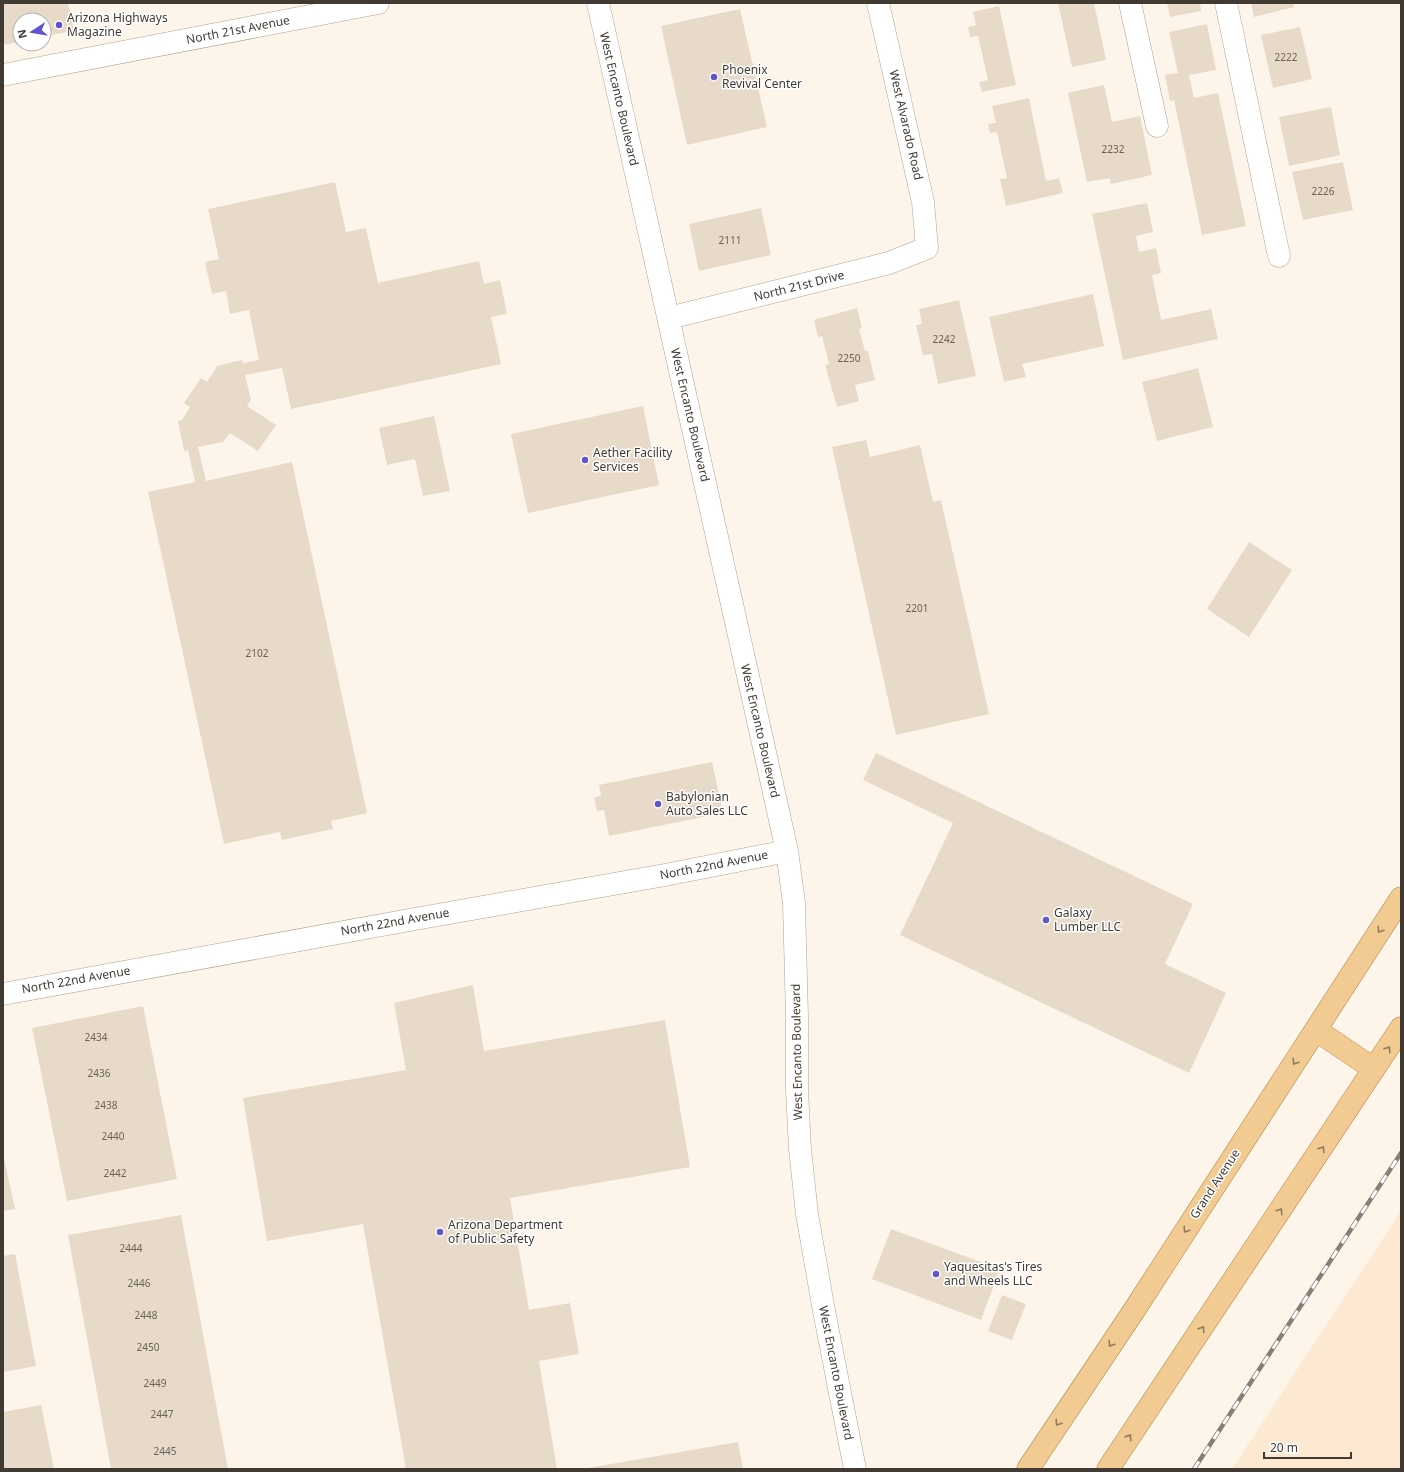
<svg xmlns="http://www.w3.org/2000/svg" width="1404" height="1472" viewBox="0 0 1404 1472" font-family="'Noto Sans',sans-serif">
<rect width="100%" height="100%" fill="#fef5ea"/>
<!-- built -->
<path fill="#fde9d1" d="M 1401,1211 L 1401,1469 L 1232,1469 Z"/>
<!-- building -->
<path fill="#e8dac8" d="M 3,3 L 68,3 L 74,30 L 44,37 L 44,20 L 20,20 L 20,42 L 5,45 L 3,38 Z
M 1058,3 L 1094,3 L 1106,60 L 1072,67 Z
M 1167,3 L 1200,3 L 1201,11 L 1170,17 Z
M 1251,3 L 1293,3 L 1294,7 L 1254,17 Z
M 999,6 L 1016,85 L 982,92 L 979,82 L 988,80 L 978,36 L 970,37 L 968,27 L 976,25 L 973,12 Z
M 740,9 L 767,127 L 687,145 L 661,26 Z
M 1207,24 L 1216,70 L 1189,75 L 1194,98 L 1218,93 L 1246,226 L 1202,235 L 1174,100 L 1170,101 L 1165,75 L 1178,73 L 1169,32 Z
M 1300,27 L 1312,79 L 1273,88 L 1261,35 Z
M 1104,85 L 1112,122 L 1140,116 L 1152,175 L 1111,184 L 1110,178 L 1087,182 L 1068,93 Z
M 1029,98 L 1046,181 L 1059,178 L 1063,193 L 1006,206 L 1000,179 L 1007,178 L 997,132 L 990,133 L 988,124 L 996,123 L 992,106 Z
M 1331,107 L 1340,155 L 1289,166 L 1279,117 Z
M 1343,162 L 1353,210 L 1303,220 L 1292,172 Z
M 335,182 L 346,232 L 366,228 L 378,283 L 479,261 L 484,284 L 500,280 L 507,314 L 491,317 L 501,364 L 291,409 L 282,368 L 245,375 L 251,400 L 247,406 L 276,425 L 258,451 L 230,433 L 223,442 L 198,447 L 206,481 L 292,462 L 367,813 L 331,821 L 333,829 L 282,840 L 280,832 L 224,844 L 148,492 L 195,482 L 188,450 L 184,451 L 178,421 L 182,420 L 190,407 L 184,403 L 201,378 L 207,382 L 217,366 L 242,360 L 243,363 L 259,360 L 249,310 L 230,314 L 226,291 L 212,294 L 205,262 L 219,259 L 208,209 Z
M 1147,203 L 1153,232 L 1136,236 L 1139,252 L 1156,248 L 1161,273 L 1152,275 L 1161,320 L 1211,309 L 1218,339 L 1123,360 L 1092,214 Z
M 761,208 L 771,255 L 699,271 L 689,224 Z
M 1093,294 L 1104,346 L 1022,364 L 1026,377 L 1004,382 L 989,317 Z
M 959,300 L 976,376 L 938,384 L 932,354 L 923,355 L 916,325 L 922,324 L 919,309 Z
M 857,308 L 862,328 L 859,329 L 865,351 L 868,351 L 875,380 L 855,385 L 859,401 L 837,407 L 825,365 L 829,364 L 822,336 L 818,337 L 814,320 Z
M 1198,368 L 1213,427 L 1157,441 L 1142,382 Z
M 643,406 L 659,485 L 528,513 L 511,434 Z
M 434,416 L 450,491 L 423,496 L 415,459 L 387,465 L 379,428 Z
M 866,440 L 870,457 L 920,445 L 933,502 L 941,500 L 989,714 L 896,735 L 832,447 Z
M 1249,542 L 1292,570 L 1249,637 L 1207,609 Z
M 876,753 L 1193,904 L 1165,964 L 1226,993 L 1189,1073 L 900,935 L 953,823 L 863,780 Z
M 712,762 L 723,813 L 609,836 L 604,810 L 597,811 L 594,797 L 601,796 L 599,785 Z
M 473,985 L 484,1051 L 665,1020 L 690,1167 L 510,1198 L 529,1310 L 570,1303 L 579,1354 L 539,1361 L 557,1469 L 406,1469 L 363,1224 L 267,1241 L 243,1098 L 406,1070 L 394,1003 Z
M 143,1006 L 177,1179 L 67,1201 L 32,1028 Z
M 3,1153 L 15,1209 L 3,1211 Z
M 181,1215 L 228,1469 L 111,1469 L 68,1235 Z
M 891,1229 L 1000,1269 L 981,1320 L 872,1279 Z
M 15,1254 L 36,1366 L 3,1372 L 3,1256 Z
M 1002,1295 L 1026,1304 L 1012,1340 L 988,1331 Z
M 41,1405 L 54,1469 L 3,1469 L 3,1412 Z
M 738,1442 L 743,1469 L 589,1469 L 588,1468 Z"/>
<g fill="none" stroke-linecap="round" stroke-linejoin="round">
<defs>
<path id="minor" d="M 598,3 L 787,851 L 794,903 L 797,1017 L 797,1090 L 800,1149 L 807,1214 L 824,1311 L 855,1469
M 1130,3 L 1157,126
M 1226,3 L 1279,256
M 3,75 L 378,3
M 669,318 L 889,263 L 927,248 L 923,202 L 878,3
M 3,994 L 415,919 L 665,875 L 787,851"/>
<path id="major" d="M 1316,1030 L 1374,1069
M 1028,1469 L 1133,1312 L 1401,898
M 1108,1469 L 1401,1028"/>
</defs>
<!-- minor casing -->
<use href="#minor" stroke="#b0a292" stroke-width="23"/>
<!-- major casing -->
<use href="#major" stroke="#ae8242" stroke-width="23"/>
<!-- minor -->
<use href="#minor" stroke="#fff" stroke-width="22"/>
<!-- major -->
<use href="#major" stroke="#f2cb92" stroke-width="22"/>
<defs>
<path id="rail" d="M 1194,1469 L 1401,1153"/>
</defs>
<!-- rail casing -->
<use href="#rail" stroke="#867f76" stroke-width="4.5"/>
<!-- rail -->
<use href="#rail" stroke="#fff" stroke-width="3" stroke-dasharray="9" stroke-linecap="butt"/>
</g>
<!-- one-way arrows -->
<defs><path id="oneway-chevron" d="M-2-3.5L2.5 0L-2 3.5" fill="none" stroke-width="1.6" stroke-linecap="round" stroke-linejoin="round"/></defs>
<g stroke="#907b5e">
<use href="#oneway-chevron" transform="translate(1380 930) rotate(123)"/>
<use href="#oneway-chevron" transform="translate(1388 1049) rotate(-57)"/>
<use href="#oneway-chevron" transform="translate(1295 1062) rotate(123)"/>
<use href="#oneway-chevron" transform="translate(1322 1149) rotate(-57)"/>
<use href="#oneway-chevron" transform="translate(1280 1211) rotate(-56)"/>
<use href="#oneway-chevron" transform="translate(1186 1230) rotate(123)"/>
<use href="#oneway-chevron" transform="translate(1202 1329) rotate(-56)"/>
<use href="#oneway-chevron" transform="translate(1111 1344) rotate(124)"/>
<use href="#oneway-chevron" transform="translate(1058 1423) rotate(124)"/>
<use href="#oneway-chevron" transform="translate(1129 1437) rotate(-56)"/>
</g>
<!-- markers -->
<g fill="#6155ce" stroke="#fff" stroke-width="1.5">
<circle cx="59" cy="25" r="4"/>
<circle cx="714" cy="77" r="4"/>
<circle cx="585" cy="460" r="4"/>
<circle cx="658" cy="804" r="4"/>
<circle cx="1046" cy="920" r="4"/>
<circle cx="440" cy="1232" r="4"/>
<circle cx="936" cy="1274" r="4"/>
</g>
<g text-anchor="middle" stroke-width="3" stroke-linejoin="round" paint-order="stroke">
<!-- number labels -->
<g font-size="10" fill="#6a6258">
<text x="1286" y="61">2222</text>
<text x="1113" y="153">2232</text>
<text x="1323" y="195">2226</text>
<text x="730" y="244">2111</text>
<text x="944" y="343">2242</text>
<text x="849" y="362">2250</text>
<text x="917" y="612">2201</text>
<text x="257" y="657">2102</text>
<text x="96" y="1041">2434</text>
<text x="99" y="1077">2436</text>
<text x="106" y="1109">2438</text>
<text x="113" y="1140">2440</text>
<text x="115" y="1177">2442</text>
<text x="131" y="1252">2444</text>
<text x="139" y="1287">2446</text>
<text x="146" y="1319">2448</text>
<text x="148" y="1351">2450</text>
<text x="155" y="1387">2449</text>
<text x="162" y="1418">2447</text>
<text x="165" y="1455">2445</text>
</g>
<!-- poi labels -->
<g font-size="12" fill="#403a33" stroke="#fff" text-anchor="start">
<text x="67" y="22">Arizona Highways<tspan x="67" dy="14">Magazine</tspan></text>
<text x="722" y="74">Phoenix<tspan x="722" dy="14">Revival Center</tspan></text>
<text x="593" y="457">Aether Facility<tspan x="593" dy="14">Services</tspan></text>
<text x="666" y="801">Babylonian<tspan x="666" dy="14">Auto Sales LLC</tspan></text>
<text x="1054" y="917">Galaxy<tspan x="1054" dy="14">Lumber LLC</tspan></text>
<text x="448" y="1229">Arizona Department<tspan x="448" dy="14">of Public Safety</tspan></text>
<text x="944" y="1271">Yaquesitas's Tires<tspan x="944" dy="14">and Wheels LLC</tspan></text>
</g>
<!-- street labels -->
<g font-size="12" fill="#403a33" stroke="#fff">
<text transform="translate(238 30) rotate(-11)" y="4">North 21st Avenue</text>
<text transform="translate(619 99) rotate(77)" y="4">West Encanto Boulevard</text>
<text transform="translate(906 125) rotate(77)" y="4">West Alvarado Road</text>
<text transform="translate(799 286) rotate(-14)" y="4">North 21st Drive</text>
<text transform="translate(690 415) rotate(77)" y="4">West Encanto Boulevard</text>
<text transform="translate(760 731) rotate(77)" y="4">West Encanto Boulevard</text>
<text transform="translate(714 865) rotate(-11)" y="4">North 22nd Avenue</text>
<text transform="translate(395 922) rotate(-10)" y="4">North 22nd Avenue</text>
<text transform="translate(76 980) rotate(-10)" y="4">North 22nd Avenue</text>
<text transform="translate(797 1052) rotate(-91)" y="4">West Encanto Boulevard</text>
<text transform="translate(1215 1184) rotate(-57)" y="4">Grand Avenue</text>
<text transform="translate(836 1373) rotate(79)" y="4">West Encanto Boulevard</text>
</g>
</g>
<!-- border -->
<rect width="1404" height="1472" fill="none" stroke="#403a33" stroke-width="8"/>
<!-- north arrow -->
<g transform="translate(32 32) rotate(258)"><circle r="19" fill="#ffffff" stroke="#b3b0ad"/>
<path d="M0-3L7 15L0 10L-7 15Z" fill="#6155ce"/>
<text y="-6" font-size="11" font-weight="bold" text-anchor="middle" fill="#403a33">N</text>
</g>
<!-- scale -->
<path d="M1264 1452v6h87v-6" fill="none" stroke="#403a33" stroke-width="2"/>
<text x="1270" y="1452" font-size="12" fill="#403a33" stroke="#ffffff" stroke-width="3" paint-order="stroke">20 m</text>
</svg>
